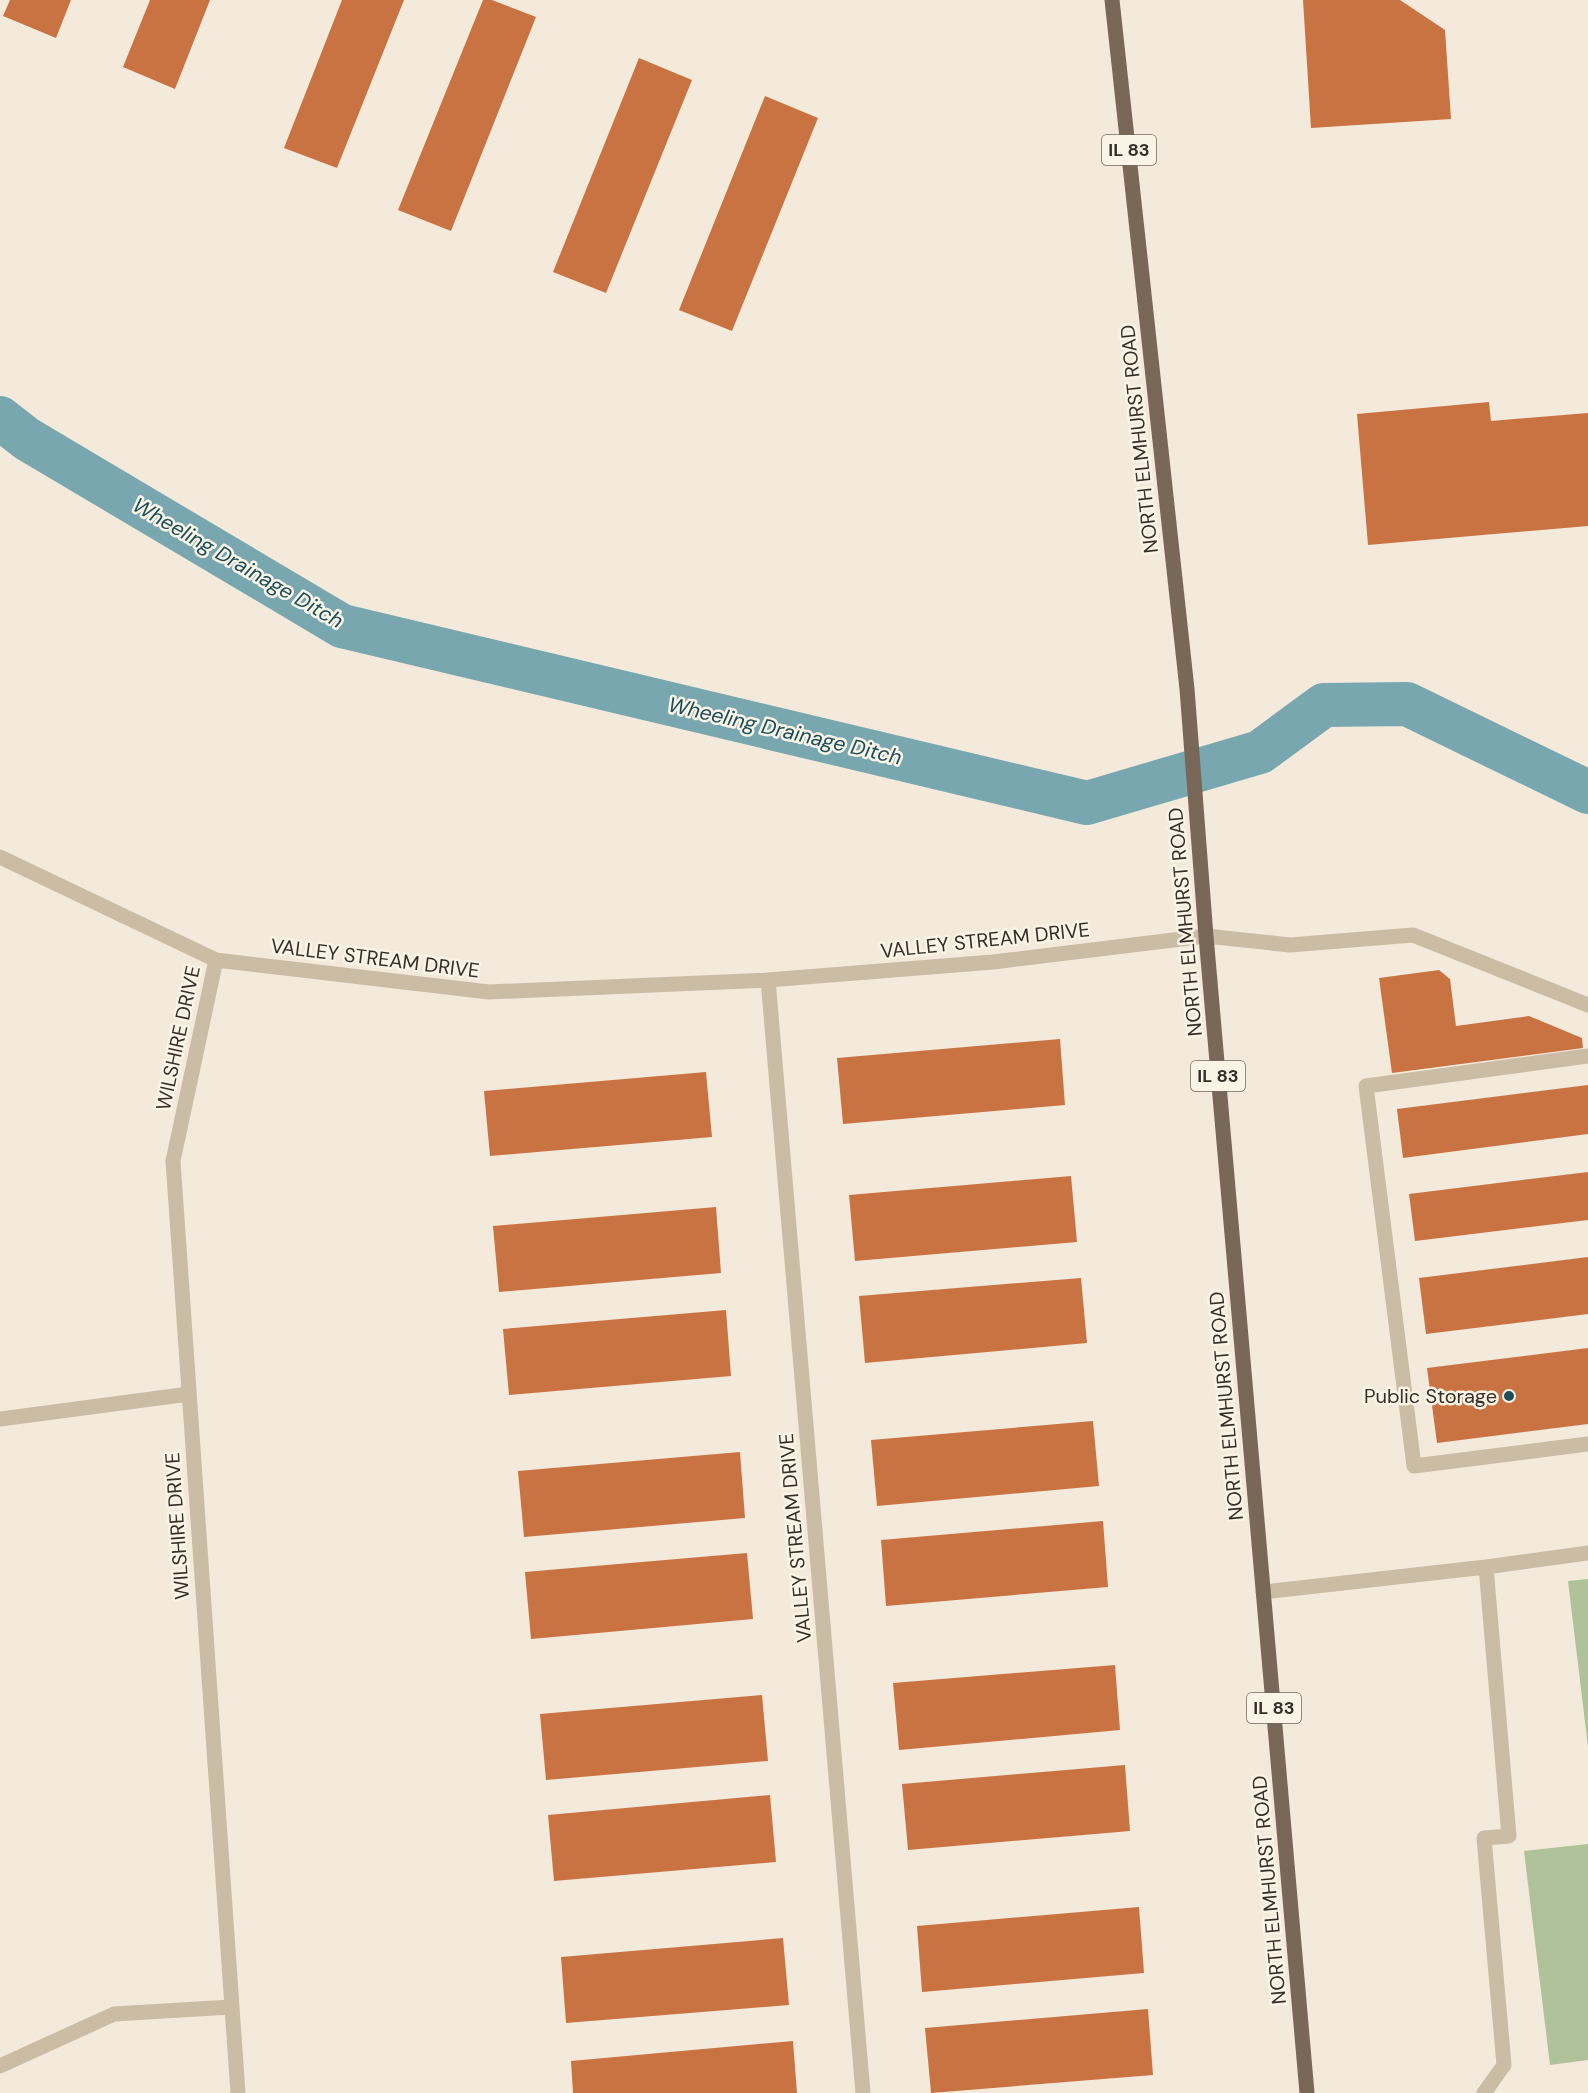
<svg xmlns="http://www.w3.org/2000/svg" width="1588" height="2093" viewBox="0 0 1588 2093" font-family="'DM Sans',sans-serif">
<rect width="100%" height="100%" fill="#f3eadb"/>
<!-- green -->
<path fill="#b0c29a" d="M 1588,1579 L 1588,1747 L 1568,1581 Z
M 1588,1844 L 1588,2060 L 1550,2065 L 1524,1851 Z"/>
<g fill="none" stroke-linecap="round" stroke-linejoin="round">
<!-- canal -->
<path stroke="#79a7b0" stroke-width="44" d="M 0,418 L 27,439 L 342,626 L 1087,803 L 1260,752 L 1324,705 L 1407,704 L 1588,792"/>
</g>
<!-- building -->
<path fill="#ca7342" d="M 10,0 L 71,0 L 56,38 L 3,16 Z
M 150,0 L 210,0 L 175,89 L 123,67 Z
M 342,0 L 404,0 L 337,168 L 284,148 Z
M 483,0 L 492,0 L 536,17 L 451,231 L 398,210 Z
M 1303,0 L 1400,0 L 1445,30 L 1451,119 L 1311,128 Z
M 639,58 L 692,80 L 606,293 L 553,272 Z
M 765,96 L 818,118 L 732,331 L 679,310 Z
M 1489,402 L 1491,421 L 1588,413 L 1588,526 L 1368,545 L 1357,414 Z
M 1439,970 L 1450,979 L 1456,1026 L 1529,1016 L 1582,1038 L 1583,1048 L 1392,1073 L 1379,978 Z
M 1060,1039 L 1065,1105 L 843,1124 L 837,1058 Z
M 706,1072 L 712,1137 L 490,1156 L 484,1091 Z
M 1588,1085 L 1588,1134 L 1403,1158 L 1397,1109 Z
M 1588,1172 L 1588,1220 L 1415,1241 L 1409,1194 Z
M 1071,1176 L 1077,1242 L 855,1261 L 849,1195 Z
M 716,1207 L 721,1273 L 499,1292 L 493,1226 Z
M 1588,1257 L 1588,1314 L 1426,1334 L 1419,1278 Z
M 1081,1278 L 1087,1343 L 865,1363 L 859,1296 Z
M 726,1310 L 731,1376 L 509,1395 L 503,1329 Z
M 1588,1348 L 1588,1424 L 1437,1443 L 1427,1368 Z
M 1093,1421 L 1099,1486 L 877,1506 L 871,1440 Z
M 740,1452 L 745,1518 L 524,1537 L 518,1471 Z
M 1103,1521 L 1108,1587 L 886,1606 L 881,1540 Z
M 747,1553 L 753,1619 L 531,1639 L 525,1572 Z
M 1115,1665 L 1120,1730 L 899,1750 L 893,1683 Z
M 762,1695 L 768,1761 L 546,1780 L 540,1714 Z
M 1125,1765 L 1130,1831 L 908,1850 L 902,1784 Z
M 770,1795 L 776,1862 L 554,1881 L 548,1815 Z
M 1139,1907 L 1144,1973 L 922,1992 L 917,1926 Z
M 783,1938 L 789,2005 L 566,2023 L 561,1957 Z
M 1148,2009 L 1153,2075 L 931,2093 L 925,2028 Z
M 793,2041 L 797,2093 L 573,2093 L 571,2061 Z"/>
<g fill="none" stroke-linecap="round" stroke-linejoin="round">
<!-- lane -->
<path stroke="#cbbca6" stroke-width="15" d="M 1206,936 L 1290,945 L 1413,935 L 1588,1005
M 1588,1056 L 1366,1086 L 1414,1466 L 1588,1444
M 1263,1592 L 1486,1567 L 1588,1553
M 1484,2093 L 1504,2065 L 1484,1838 L 1509,1836 L 1486,1567"/>
<!-- street -->
<path stroke="#cbbca6" stroke-width="15" d="M 0,857 L 216,960 L 489,992 L 768,980 L 993,962 L 1206,936
M 216,960 L 173,1161 L 238,2093
M 768,980 L 863,2093
M 0,1419 L 189,1394
M 0,2066 L 114,2014 L 231,2007"/>
<!-- primary -->
<path stroke="#796758" stroke-width="15" d="M 1112,0 L 1187,689 L 1206,936 L 1307,2093"/>
</g>
<!-- markers -->
<circle fill="#1c4e5a" stroke="#faf4e7" stroke-width="2" cx="1509" cy="1396" r="6"/>
<g text-anchor="middle" stroke-width="5" stroke-linejoin="round" paint-order="stroke">
<!-- shield labels -->
<g fill="#faf4e7" stroke="#726961" stroke-width="1.5">
<rect x="1102" y="135" width="54" height="30" rx="4.5"/>
<rect x="1191" y="1061" width="54" height="30" rx="4.5"/>
<rect x="1247" y="1693" width="54" height="30" rx="4.5"/>
</g>
<g font-size="18" font-weight="bold" fill="#372e27">
<text x="1129" y="156">IL 83</text>
<text x="1218" y="1082">IL 83</text>
<text x="1274" y="1714">IL 83</text>
</g>
<!-- street labels -->
<g font-size="20" fill="#372e27" stroke="#faf4e7">
<text transform="translate(1139 439) rotate(-96)" y="7">NORTH ELMHURST ROAD</text>
<text transform="translate(1185 922) rotate(-95)" y="7">NORTH ELMHURST ROAD</text>
<text transform="translate(985 940) rotate(-6)" y="7">VALLEY STREAM DRIVE</text>
<text transform="translate(375 958) rotate(7)" y="7">VALLEY STREAM DRIVE</text>
<text transform="translate(178 1038) rotate(-78)" y="7">WILSHIRE DRIVE</text>
<text transform="translate(1226 1406) rotate(-95)" y="7">NORTH ELMHURST ROAD</text>
<text transform="translate(177 1526) rotate(-94)" y="7">WILSHIRE DRIVE</text>
<text transform="translate(795 1538) rotate(-95)" y="7">VALLEY STREAM DRIVE</text>
<text transform="translate(1269 1890) rotate(-95)" y="7">NORTH ELMHURST ROAD</text>
</g>
<!-- poi labels -->
<g font-size="20" fill="#372e27" stroke="#faf4e7" text-anchor="end">
<text x="1497" y="1403">Public Storage</text>
</g>
<!-- water labels -->
<g font-size="21" font-style="italic" fill="#1c4e5a" stroke="#faf4e7">
<text transform="translate(238 563) rotate(30)" y="7">Wheeling Drainage Ditch</text>
<text transform="translate(785 731) rotate(13)" y="7">Wheeling Drainage Ditch</text>
</g>
</g>
</svg>
